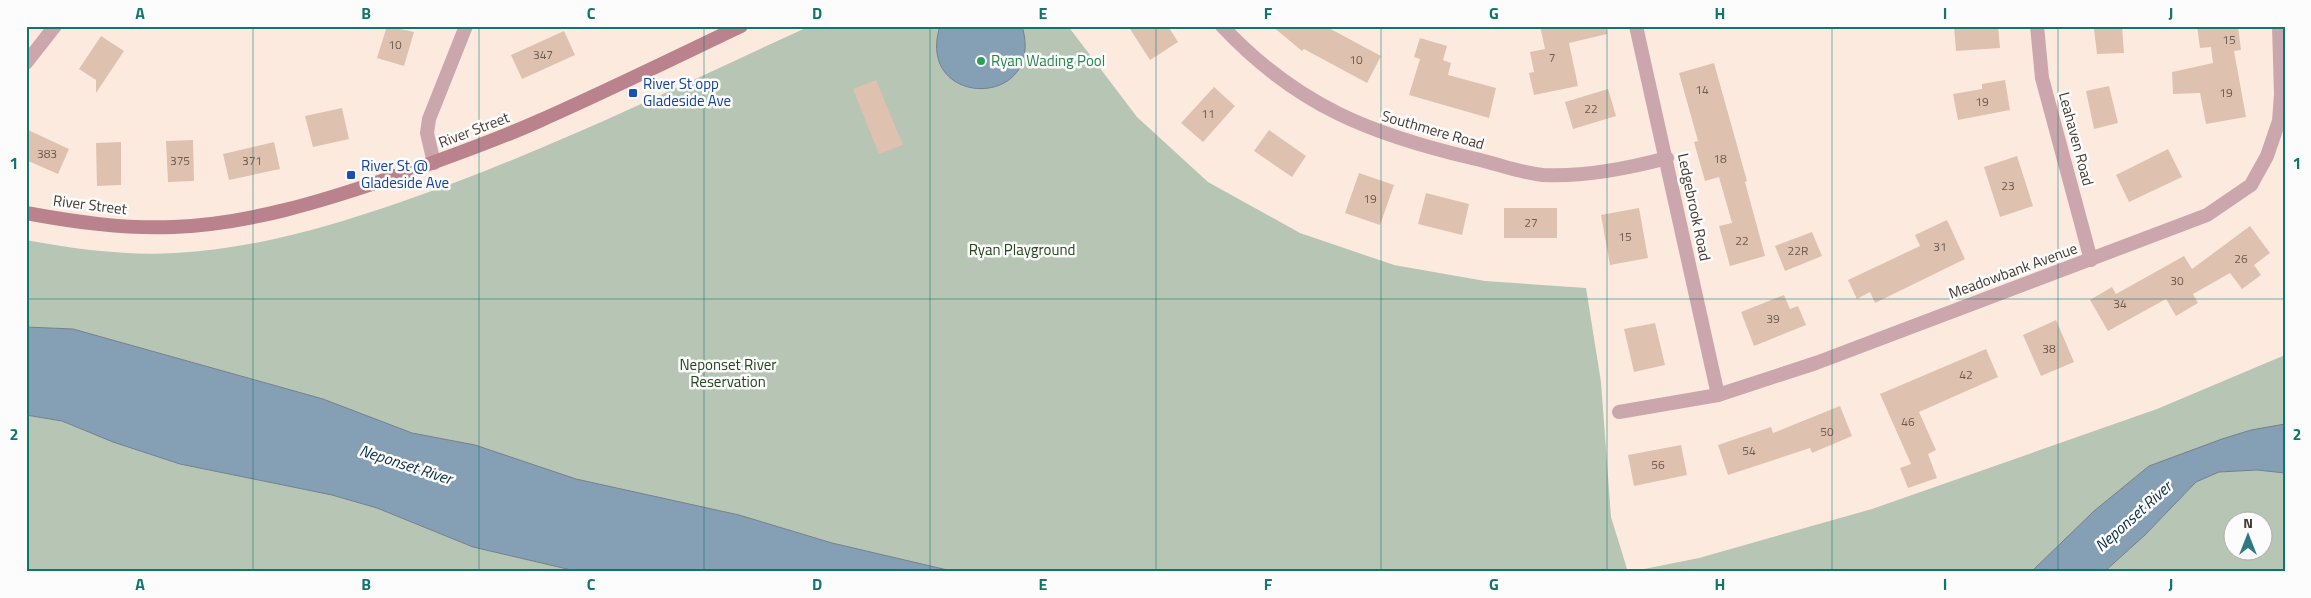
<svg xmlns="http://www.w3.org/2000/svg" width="2311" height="598" viewBox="0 0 2311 598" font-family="'Titillium Web',sans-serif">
<rect width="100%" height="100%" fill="#fdeadf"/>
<!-- green -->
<path fill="#b7c5b4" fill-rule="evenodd" d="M 810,26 L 1068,26 L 1137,117 L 1208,182 L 1300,233 L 1394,265 L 1485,281 L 1586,288 L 1601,382 L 1611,517 L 1628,572 L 956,572 L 832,543 L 739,515 L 576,479 L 475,445 L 412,433 L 323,399 L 73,329 L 26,327 L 26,240 C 75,249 125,256 175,253 C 252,249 325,228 398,203 C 539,155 674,88 810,26 Z
M 2285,355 L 2285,424 L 2251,430 L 2149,466 L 2094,511 L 2031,572 L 1629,572 L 1699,558 L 1872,509 L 2157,409 Z
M 26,415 L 62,421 L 113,442 L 180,464 L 332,495 L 377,508 L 473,547 L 580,572 L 26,572 Z
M 2257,470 L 2285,473 L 2285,572 L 2104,572 L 2145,535 L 2196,482 L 2219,472 ZM 2234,520 L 2264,520 L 2264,550 L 2234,550 Z"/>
<!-- water -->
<path fill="#859fb4" stroke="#72808d" d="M 940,26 L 1022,26 C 1047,110 914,109 940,26 Z
M 26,327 L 73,329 L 323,399 L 412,433 L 475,445 L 576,479 L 739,515 L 832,543 L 956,572 L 580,572 L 473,547 L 377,508 L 332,495 L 180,464 L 113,442 L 62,421 L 26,415 Z
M 2285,424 L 2285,473 L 2257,470 L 2219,472 L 2196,482 L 2145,535 L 2104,572 L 2031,572 L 2094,511 L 2149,466 L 2222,439 L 2251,430 Z"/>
<!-- building -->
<path fill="#dfc1af" d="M 387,26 L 414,32 L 404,66 L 377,58 Z
M 1128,26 L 1168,26 L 1178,42 L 1150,60 Z
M 1272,26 L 1325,26 L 1381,56 L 1367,83 L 1304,49 L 1302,51 Z
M 1540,26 L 1606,26 L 1607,34 L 1569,43 L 1578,86 L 1534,95 L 1529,73 L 1534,72 L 1530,52 L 1545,49 Z
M 1954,26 L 1998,26 L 2000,48 L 1956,51 Z
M 2197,26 L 2238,26 L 2241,50 L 2234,51 L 2246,117 L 2206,124 L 2200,93 L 2173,94 L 2172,72 L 2213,63 L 2211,47 L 2200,48 Z
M 2122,27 L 2124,53 L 2097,54 L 2094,29 Z
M 564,31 L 575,55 L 522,79 L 511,55 Z
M 101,36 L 124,51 L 96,93 L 96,80 L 79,69 Z
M 1420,38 L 1447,46 L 1443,60 L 1451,63 L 1448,75 L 1496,88 L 1489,118 L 1409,95 L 1420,59 L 1414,57 Z
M 1714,63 L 1747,181 L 1745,182 L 1765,256 L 1730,266 L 1719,226 L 1732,223 L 1719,177 L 1705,181 L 1694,142 L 1698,141 L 1679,73 Z
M 876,80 L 903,145 L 879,154 L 853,89 Z
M 2005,80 L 2010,110 L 1958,120 L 1953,94 L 1982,89 L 1982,84 Z
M 2109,86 L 2118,123 L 2094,129 L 2086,91 Z
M 1214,87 L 1235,106 L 1203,142 L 1181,123 Z
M 1608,89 L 1616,116 L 1573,129 L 1565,102 Z
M 342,108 L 349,139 L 313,147 L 305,116 Z
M 26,129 L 69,149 L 58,174 L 26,160 Z
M 1269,130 L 1306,156 L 1292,177 L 1254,151 Z
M 193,140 L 194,181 L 168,182 L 166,141 Z
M 121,142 L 121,185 L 97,186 L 96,143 Z
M 274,142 L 280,169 L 229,180 L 223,154 Z
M 2168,149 L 2182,177 L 2129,202 L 2116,175 Z
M 2017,156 L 2033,206 L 2000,217 L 1984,167 Z
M 1359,173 L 1394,185 L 1380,225 L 1345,213 Z
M 1426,193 L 1469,204 L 1462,235 L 1418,224 Z
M 1504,208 L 1557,208 L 1557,238 L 1504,238 Z
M 1639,208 L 1648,258 L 1610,265 L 1601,215 Z
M 1947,220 L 1965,259 L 1875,303 L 1870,292 L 1857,299 L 1848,280 L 1920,246 L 1915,235 Z
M 2250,226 L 2270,253 L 2254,265 L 2261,275 L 2242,289 L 2230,273 L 2193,294 L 2198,303 L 2176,316 L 2166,299 L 2108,331 L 2090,300 L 2112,287 L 2116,294 L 2184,256 L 2192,269 Z
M 1812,232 L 1822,256 L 1785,271 L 1775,246 Z
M 1784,295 L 1790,309 L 1798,306 L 1806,325 L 1754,346 L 1741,312 Z
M 2056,320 L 2074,362 L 2041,376 L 2023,335 Z
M 1655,323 L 1665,365 L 1634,372 L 1624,329 Z
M 1986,349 L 1998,377 L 1919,412 L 1936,450 L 1928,454 L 1937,478 L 1908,488 L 1900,468 L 1911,464 L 1880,394 Z
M 1840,406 L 1852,436 L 1812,453 L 1810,448 L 1728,475 L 1718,445 L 1771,427 L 1773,433 Z
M 1681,445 L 1687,475 L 1634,486 L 1628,455 Z"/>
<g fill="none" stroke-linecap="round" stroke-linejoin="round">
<!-- minor -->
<path stroke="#cca6ad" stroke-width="14" d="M 1222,26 C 1297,106 1372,135 1476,159 C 1498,164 1521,173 1543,175 C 1585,177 1626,169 1667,158
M 1636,26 L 1718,395
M 2037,26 L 2042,78 L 2091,260
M 26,63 L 55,26
M 434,163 L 427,133 L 429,119 L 466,26
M 1619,412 L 1718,395 L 1816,363 L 2207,215 L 2251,185 L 2267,156 L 2279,121 L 2281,94 L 2279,26"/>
<!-- secondary -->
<path stroke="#b9828d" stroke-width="14" d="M 26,213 C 75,222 124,229 173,227 C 248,224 320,202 390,178 C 440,160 490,143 539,121 C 607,91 674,58 741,26"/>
</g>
<!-- grid -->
<path fill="none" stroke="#0f766e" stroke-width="1" stroke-opacity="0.55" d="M 253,26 L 253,572M 479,26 L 479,572M 704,26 L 704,572M 930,26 L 930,572M 1156,26 L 1156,572M 1381,26 L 1381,572M 1607,26 L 1607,572M 1832,26 L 1832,572M 2058,26 L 2058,572M 26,299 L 2285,299"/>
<!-- markers -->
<circle fill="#2e9e5b" stroke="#fcfcfc" stroke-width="2" cx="981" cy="61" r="5"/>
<g fill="#1a4fb4" stroke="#fcfcfc" stroke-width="2">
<rect x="628" y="88" width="10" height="10" rx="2.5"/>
<rect x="346" y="170" width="10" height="10" rx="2.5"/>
</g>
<g text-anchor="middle" stroke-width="5" stroke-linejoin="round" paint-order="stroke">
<!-- number labels -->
<g font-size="12" fill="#6c5b50">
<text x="2229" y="44">15</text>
<text x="395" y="49">10</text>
<text x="543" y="59">347</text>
<text x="1552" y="62">7</text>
<text x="1356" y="64">10</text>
<text x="1702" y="94">14</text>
<text x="2226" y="97">19</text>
<text x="1982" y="106">19</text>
<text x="1591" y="113">22</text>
<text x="1208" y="118">11</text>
<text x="47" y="158">383</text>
<text x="1720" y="163">18</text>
<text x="180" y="165">375</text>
<text x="252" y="165">371</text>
<text x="2008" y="190">23</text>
<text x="1370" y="203">19</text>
<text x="1531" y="227">27</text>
<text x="1625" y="241">15</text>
<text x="1742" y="245">22</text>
<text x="1940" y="251">31</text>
<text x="1798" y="255">22R</text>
<text x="2241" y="263">26</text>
<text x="2177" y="285">30</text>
<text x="2120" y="308">34</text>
<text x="1773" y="323">39</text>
<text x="2049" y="353">38</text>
<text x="1966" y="379">42</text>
<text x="1908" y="426">46</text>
<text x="1827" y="436">50</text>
<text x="1749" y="455">54</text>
<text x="1658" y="469">56</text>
</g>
<!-- leisure labels -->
<g font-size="15" fill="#27864d" stroke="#fcfcfc" text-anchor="start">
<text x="991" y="66">Ryan Wading Pool</text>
</g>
<!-- transit labels -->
<g font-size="15" fill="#164399" stroke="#fcfcfc" text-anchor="start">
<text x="643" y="89">River St opp<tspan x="643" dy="17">Gladeside Ave</tspan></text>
<text x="361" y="171">River St @<tspan x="361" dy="17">Gladeside Ave</tspan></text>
</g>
<!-- street labels -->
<g font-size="15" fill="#453931" stroke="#fcfcfc">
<text transform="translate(474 130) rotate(-21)" y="5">River Street</text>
<text transform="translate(1433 130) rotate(16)" y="5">Southmere Road</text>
<text transform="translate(2076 139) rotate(75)" y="5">Leahaven Road</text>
<text transform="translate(90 205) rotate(7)" y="5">River Street</text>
<text transform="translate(1694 207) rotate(78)" y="5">Ledgebrook Road</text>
<text transform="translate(2013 271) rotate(-20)" y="5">Meadowbank Avenue</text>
</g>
<!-- park labels -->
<g font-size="15" fill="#26441e" stroke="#fcfcfc">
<text x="1022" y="255">Ryan Playground</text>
<text x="728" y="370">Neponset River<tspan x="728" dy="17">Reservation</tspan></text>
</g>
<!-- water labels -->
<g font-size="16" font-style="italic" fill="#0b2e46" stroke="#fcfcfc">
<text transform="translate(406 464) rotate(18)" y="6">Neponset River</text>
<text transform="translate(2133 516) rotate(-42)" y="6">Neponset River</text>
</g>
</g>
<!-- border -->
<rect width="2311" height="598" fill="none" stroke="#fcfcfc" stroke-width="55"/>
<!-- north arrow -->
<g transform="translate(2248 536)"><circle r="24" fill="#fcfcfc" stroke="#b3aeab"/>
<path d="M0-4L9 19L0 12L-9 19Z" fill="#317982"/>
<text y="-8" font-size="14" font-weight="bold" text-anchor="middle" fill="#453931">N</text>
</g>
<rect x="28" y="28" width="2256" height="542" fill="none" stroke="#0f766e" stroke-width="2"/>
<g font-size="16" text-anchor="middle" font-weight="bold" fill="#0f766e">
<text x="140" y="19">A</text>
<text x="366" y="19">B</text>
<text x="591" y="19">C</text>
<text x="817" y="19">D</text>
<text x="1043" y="19">E</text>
<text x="1268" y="19">F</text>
<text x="1494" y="19">G</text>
<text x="1720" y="19">H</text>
<text x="1945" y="19">I</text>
<text x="2171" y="19">J</text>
<text x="14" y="169">1</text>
<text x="2297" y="169">1</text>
<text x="14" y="440">2</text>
<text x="2297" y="440">2</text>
<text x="140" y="590">A</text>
<text x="366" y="590">B</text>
<text x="591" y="590">C</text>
<text x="817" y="590">D</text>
<text x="1043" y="590">E</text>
<text x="1268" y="590">F</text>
<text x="1494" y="590">G</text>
<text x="1720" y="590">H</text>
<text x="1945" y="590">I</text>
<text x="2171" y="590">J</text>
</g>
</svg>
